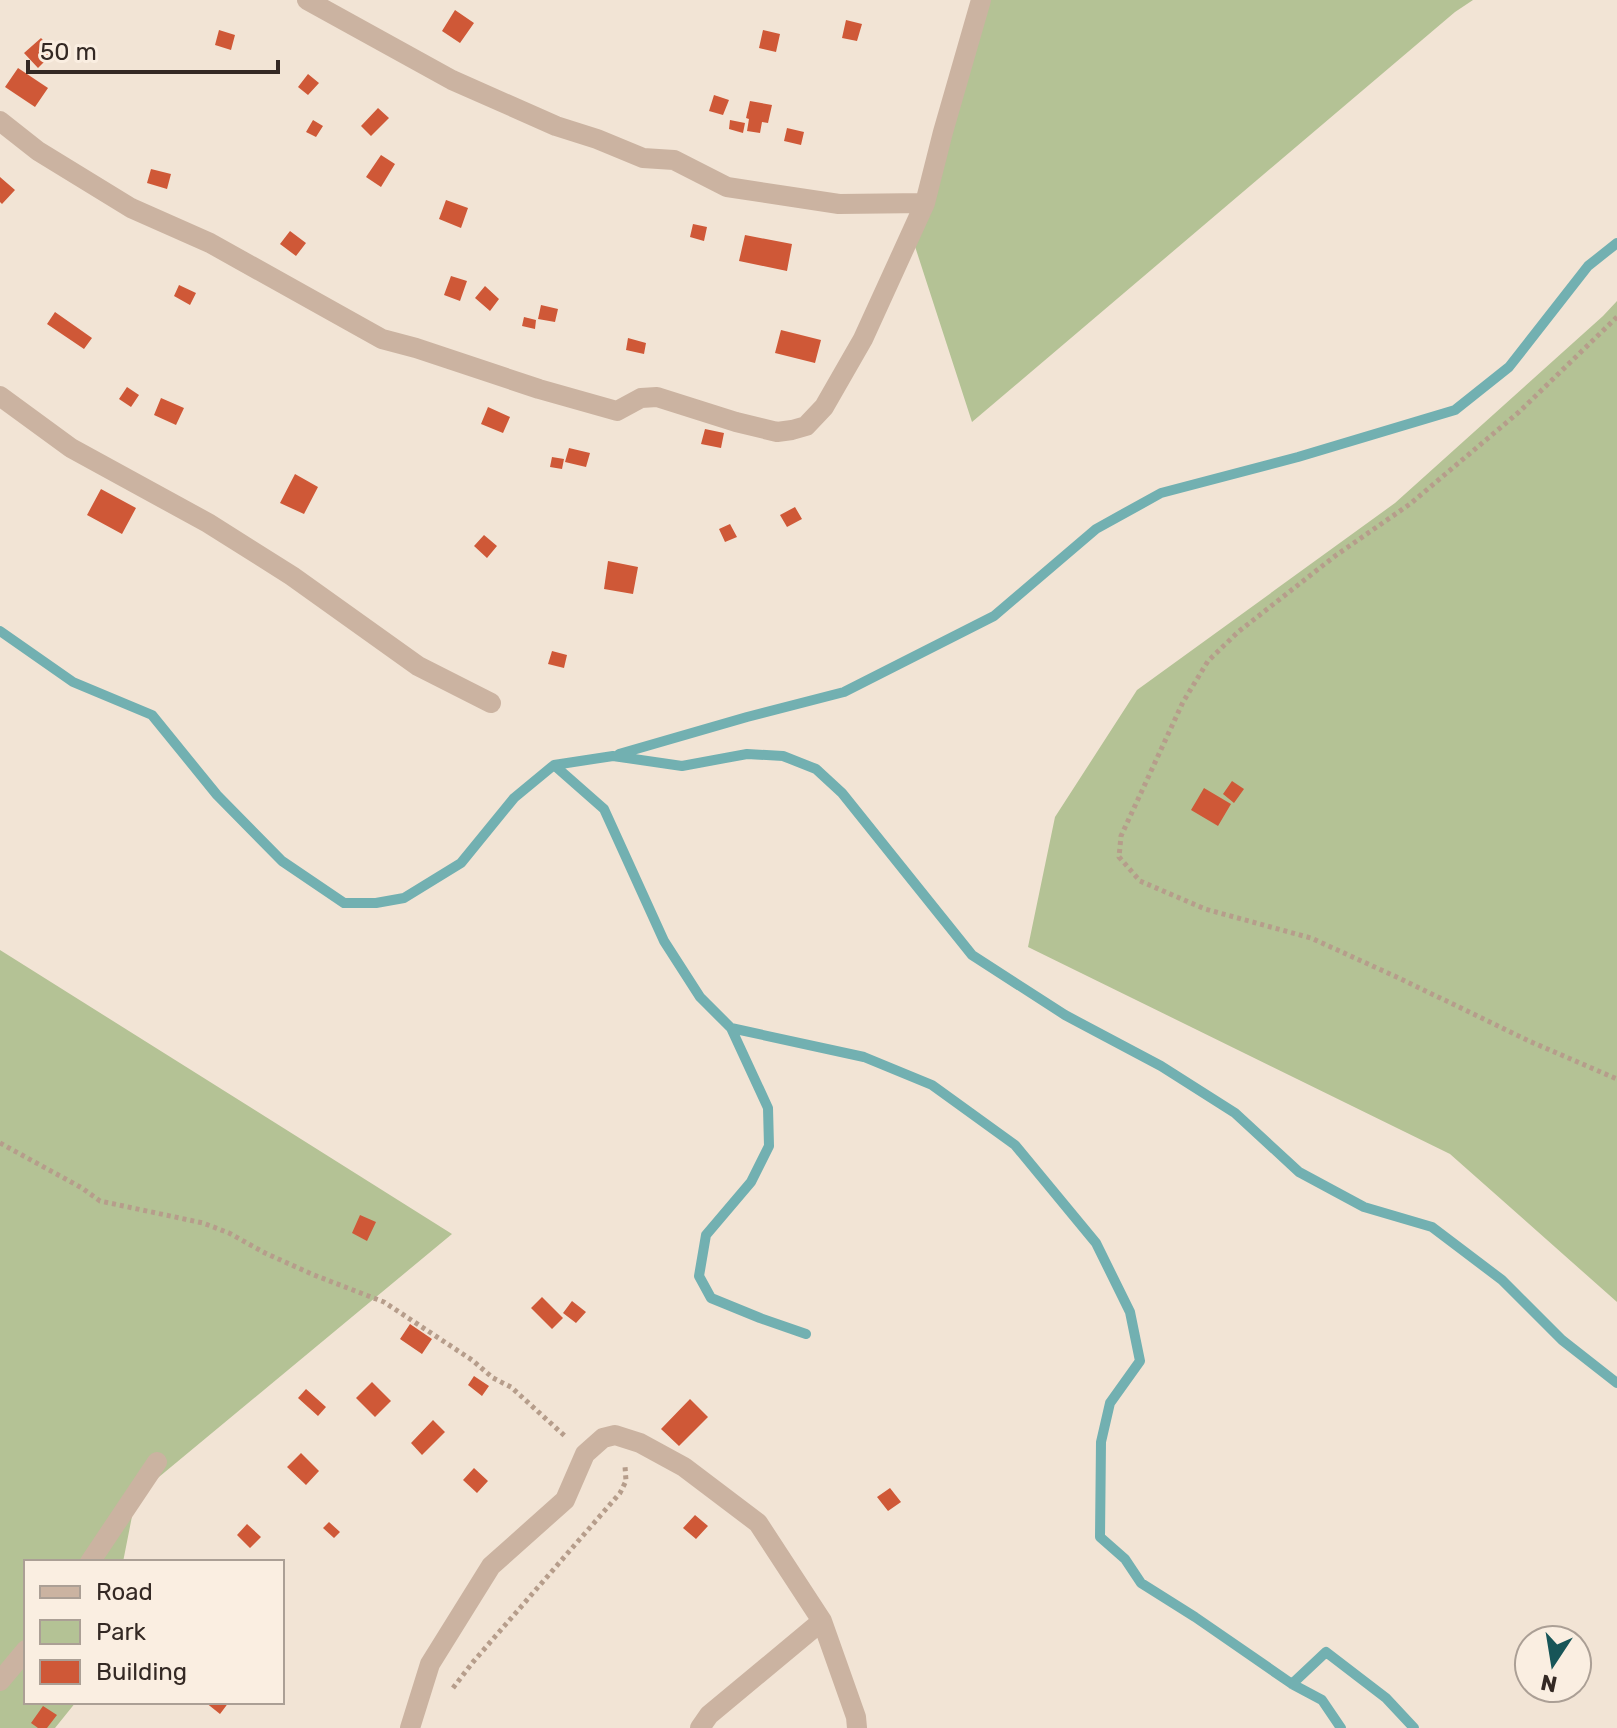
<svg xmlns="http://www.w3.org/2000/svg" width="1617" height="1728" viewBox="0 0 1617 1728" font-family="Rubik,sans-serif">
<rect width="100%" height="100%" fill="#f2e4d5"/>
<!-- green -->
<path fill="#b4c295" d="M 976,0 L 1473,0 L 1455,12 L 972,422 L 910,231 Z
M 1617,301 L 1617,1302 L 1450,1154 L 1028,947 L 1055,817 L 1137,690 L 1395,503 L 1603,316 Z
M 0,950 L 452,1234 L 136,1496 L 123,1562 L 26,1562 L 26,1702 L 76,1702 L 55,1728 L 0,1728 Z"/>
<g fill="none" stroke-linecap="round" stroke-linejoin="round">
<!-- stream -->
<path stroke="#72b0b1" stroke-width="10" d="M 0,631 L 73,682 L 152,715 L 217,795 L 282,861 L 344,903 L 376,903 L 404,898 L 461,863 L 514,798 L 554,765 L 613,756 L 682,766 L 747,754 L 783,756 L 816,769 L 842,793 L 972,955 L 1065,1015 L 1161,1066 L 1235,1113 L 1299,1172 L 1364,1207 L 1432,1227 L 1502,1280 L 1562,1340 L 1617,1383
M 619,754 L 747,717 L 844,692 L 994,616 L 1096,529 L 1161,493 L 1298,457 L 1455,410 L 1509,367 L 1588,266 L 1617,243
M 554,765 L 604,809 L 664,941 L 700,997 L 731,1028 L 864,1057 L 932,1085 L 1015,1145 L 1096,1243 L 1130,1312 L 1140,1361 L 1110,1403 L 1101,1442 L 1100,1537 L 1125,1559 L 1141,1583 L 1195,1617 L 1292,1684 L 1322,1700 L 1341,1728
M 731,1028 L 768,1108 L 769,1146 L 751,1182 L 706,1235 L 699,1276 L 711,1298 L 760,1318 L 806,1334
M 1292,1684 L 1326,1652 L 1386,1698 L 1414,1728"/>
</g>
<!-- building -->
<path fill="#cf5837" d="M 455,10 L 474,23 L 460,43 L 442,31 Z
M 846,20 L 862,24 L 857,41 L 842,38 Z
M 219,30 L 235,35 L 231,50 L 215,45 Z
M 763,30 L 780,34 L 776,52 L 759,48 Z
M 41,38 L 54,52 L 38,68 L 24,53 Z
M 18,68 L 48,88 L 35,107 L 5,87 Z
M 308,74 L 319,83 L 308,95 L 298,87 Z
M 714,95 L 729,100 L 723,115 L 709,111 Z
M 750,101 L 772,105 L 768,123 L 762,122 L 760,133 L 747,131 L 749,119 L 746,118 Z
M 378,108 L 389,118 L 371,136 L 361,126 Z
M 313,120 L 323,126 L 316,137 L 306,132 Z
M 730,120 L 745,123 L 743,133 L 729,129 Z
M 787,128 L 804,132 L 801,145 L 784,141 Z
M 381,155 L 395,164 L 381,187 L 366,177 Z
M 151,169 L 171,174 L 167,189 L 147,183 Z
M 0,177 L 15,190 L 2,204 L 0,202 Z
M 446,200 L 468,208 L 461,228 L 439,219 Z
M 693,224 L 707,227 L 704,241 L 690,237 Z
M 290,231 L 306,243 L 296,256 L 280,244 Z
M 745,235 L 792,244 L 787,271 L 739,261 Z
M 451,276 L 467,281 L 460,301 L 444,295 Z
M 179,285 L 196,293 L 190,305 L 174,296 Z
M 485,286 L 499,299 L 490,311 L 475,298 Z
M 541,305 L 558,309 L 555,322 L 538,319 Z
M 55,312 L 92,338 L 84,349 L 47,324 Z
M 524,317 L 536,320 L 535,329 L 522,326 Z
M 781,330 L 821,340 L 815,363 L 775,353 Z
M 628,338 L 646,343 L 644,354 L 626,350 Z
M 127,387 L 139,395 L 131,407 L 119,399 Z
M 161,398 L 184,408 L 176,425 L 154,415 Z
M 488,407 L 510,417 L 503,433 L 481,424 Z
M 705,429 L 724,433 L 721,448 L 701,444 Z
M 569,448 L 590,453 L 586,467 L 565,462 Z
M 552,457 L 564,459 L 562,469 L 550,467 Z
M 295,474 L 318,487 L 304,514 L 280,503 Z
M 101,489 L 136,508 L 122,534 L 87,515 Z
M 795,507 L 802,519 L 787,527 L 780,515 Z
M 730,524 L 737,537 L 725,542 L 719,529 Z
M 484,535 L 497,546 L 487,558 L 474,546 Z
M 608,561 L 638,567 L 633,594 L 604,589 Z
M 552,651 L 567,655 L 564,668 L 548,664 Z
M 1232,781 L 1244,789 L 1234,803 L 1223,794 Z
M 1204,788 L 1231,804 L 1218,826 L 1191,810 Z
M 360,1215 L 376,1222 L 367,1241 L 352,1233 Z
M 542,1297 L 563,1318 L 552,1329 L 531,1308 Z
M 572,1301 L 586,1312 L 576,1323 L 563,1313 Z
M 410,1324 L 432,1339 L 422,1354 L 400,1339 Z
M 474,1376 L 489,1386 L 482,1396 L 468,1385 Z
M 372,1382 L 391,1401 L 375,1417 L 356,1398 Z
M 306,1389 L 326,1407 L 318,1416 L 298,1398 Z
M 690,1399 L 708,1417 L 679,1446 L 661,1429 Z
M 433,1420 L 445,1432 L 422,1455 L 411,1443 Z
M 301,1453 L 319,1471 L 306,1485 L 287,1467 Z
M 474,1468 L 488,1481 L 477,1493 L 463,1480 Z
M 890,1488 L 901,1502 L 888,1511 L 877,1497 Z
M 695,1515 L 708,1526 L 696,1539 L 683,1528 Z
M 329,1522 L 340,1532 L 334,1538 L 323,1528 Z
M 247,1524 L 261,1537 L 250,1548 L 237,1535 Z
M 205,1702 L 229,1702 L 220,1714 Z
M 43,1706 L 57,1715 L 47,1728 L 38,1728 L 31,1723 Z"/>
<g fill="none" stroke-linecap="round" stroke-linejoin="round">
<!-- path -->
<path stroke="#b69d8b" stroke-width="5" stroke-dasharray="4 4" stroke-linecap="butt" d="M 1617,317 L 1519,412 L 1410,504 L 1335,556 L 1238,632 L 1208,661 L 1183,702 L 1121,836 L 1119,857 L 1140,881 L 1205,909 L 1311,938 L 1401,979 L 1529,1041 L 1617,1079
M 0,1143 L 82,1188 L 100,1201 L 203,1223 L 229,1233 L 265,1253 L 314,1275 L 384,1302 L 472,1360 L 493,1378 L 511,1387 L 567,1438
M 453,1688 L 473,1662 L 620,1493 L 626,1481 L 625,1466"/>
<!-- street -->
<path stroke="#cbb3a1" stroke-width="20" d="M 307,0 L 452,80 L 556,126 L 597,139 L 643,158 L 674,160 L 727,187 L 839,204 L 925,203
M 0,121 L 38,151 L 131,208 L 210,243 L 382,339 L 416,348 L 539,389 L 617,411 L 641,398 L 657,397 L 736,422 L 777,432 L 792,430 L 806,426 L 824,407 L 863,339 L 925,203 L 943,132 L 981,0
M 0,396 L 71,448 L 208,523 L 292,576 L 418,666 L 491,703
M 90,1562 L 157,1462
M 0,1681 L 26,1650
M 410,1728 L 430,1664 L 491,1566 L 565,1500 L 585,1454 L 603,1438 L 615,1435 L 640,1443 L 684,1467 L 758,1523 L 822,1621 L 856,1717 L 857,1728
M 700,1728 L 709,1715 L 822,1621"/>
</g>
<!-- legend -->
<rect x="24" y="1560" width="260" height="144" fill="#faeee1" stroke="#ab9f95" stroke-width="2"/>
<rect x="40" y="1586" width="40" height="12" fill="#cbb3a1" stroke="#ab9f95" stroke-width="2"/>
<text x="96" y="1600" font-size="24" fill="#342924">Road</text>
<rect x="40" y="1620" width="40" height="24" fill="#b4c295" stroke="#ab9f95" stroke-width="2"/>
<text x="96" y="1640" font-size="24" fill="#342924">Park</text>
<rect x="40" y="1660" width="40" height="24" fill="#cf5837" stroke="#ab9f95" stroke-width="2"/>
<text x="96" y="1680" font-size="24" fill="#342924">Building</text>
<!-- north arrow -->
<g transform="translate(1553 1664) rotate(192)"><circle r="38" fill="#faeee1" stroke="#ab9f95" stroke-width="2"/>
<path d="M0-6L14 30L0 20L-14 30Z" fill="#175558"/>
<text y="-12" font-size="22" font-weight="bold" text-anchor="middle" fill="#342924">N</text>
</g>
<!-- scale -->
<path d="M28 60v12h250v-12" fill="none" stroke="#342924" stroke-width="4"/>
<text x="40" y="60" font-size="24" fill="#342924" stroke="#faeee1" stroke-width="6" paint-order="stroke">50 m</text>
</svg>
